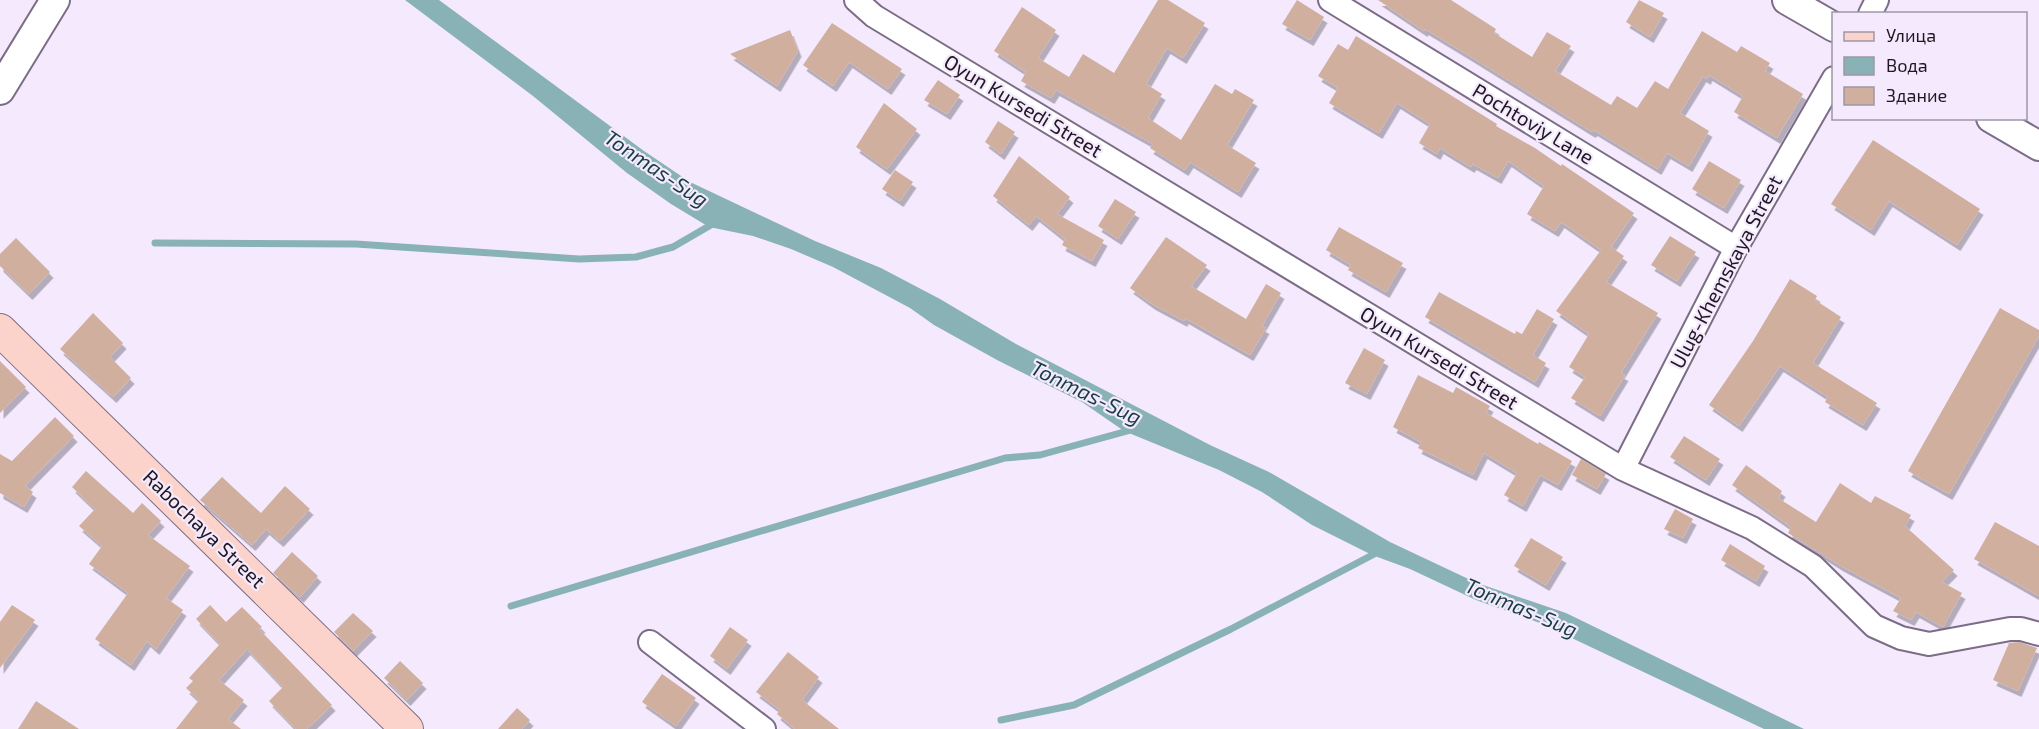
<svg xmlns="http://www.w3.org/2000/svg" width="2039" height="729" viewBox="0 0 2039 729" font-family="'Exo 2',sans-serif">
<defs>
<filter id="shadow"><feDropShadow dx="3.5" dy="6" stdDeviation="0" flood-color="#0004"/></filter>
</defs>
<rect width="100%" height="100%" fill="#f5eafd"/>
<!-- water -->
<path fill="#89b2b7" d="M 405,0 L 439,0 L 644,151 L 690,182 L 815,241 L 881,268 L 940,299 L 1016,344 L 1210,445 L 1269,472 L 1390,542 L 1477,583 L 1566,613 L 1804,729 L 1764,729 L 1540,623 L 1476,600 L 1410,569 L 1372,555 L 1312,525 L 1262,492 L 1219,470 L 1124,431 L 1082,402 L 997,360 L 934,325 L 910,308 L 833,267 L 791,249 L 753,236 L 709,227 L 671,204 L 627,173 L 533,96 Z"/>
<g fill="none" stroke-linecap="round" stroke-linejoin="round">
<!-- stream -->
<path stroke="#89b2b7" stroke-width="7" d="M 155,243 L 356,244 L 579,259 L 636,257 L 673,247 L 716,222
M 511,606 L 1005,458 L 1040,455 L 1131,430
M 1001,720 L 1074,705 L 1231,629 L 1380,551"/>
</g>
<!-- building -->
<path fill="#d0af9f" filter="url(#shadow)" d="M 1158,0 L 1168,0 L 1205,23 L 1183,58 L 1167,48 L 1146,84 L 1162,94 L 1148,118 L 1181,140 L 1215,84 L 1232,94 L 1235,89 L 1254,100 L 1227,145 L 1256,163 L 1238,192 L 1190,162 L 1185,170 L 1150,148 L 1153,144 L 1056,90 L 1051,98 L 1021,81 L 1026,72 L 994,51 L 1022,7 L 1056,30 L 1038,58 L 1069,77 L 1083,54 L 1114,73 Z
M 1297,0 L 1324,17 L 1310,40 L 1282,24 Z
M 1378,0 L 1451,0 L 1496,29 L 1494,33 L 1532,57 L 1547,32 L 1571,46 L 1555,71 L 1611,105 L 1617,96 L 1637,108 L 1655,81 L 1668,89 L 1702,31 L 1737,52 L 1741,46 L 1770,63 L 1765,71 L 1803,94 L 1777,138 L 1734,112 L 1743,96 L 1709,75 L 1707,79 L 1703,76 L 1680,113 L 1709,131 L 1689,166 L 1667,153 L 1658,169 L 1594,130 L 1592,132 L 1468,55 L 1425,29 L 1424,31 Z
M 1639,0 L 1664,13 L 1650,37 L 1626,22 Z
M 832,23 L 902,69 L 888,89 L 849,62 L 833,86 L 803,65 Z
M 790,30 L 798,51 L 777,86 L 730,54 Z
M 1356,36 L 1497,124 L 1496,126 L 1535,148 L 1561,166 L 1562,164 L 1634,213 L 1611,247 L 1624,256 L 1606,282 L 1658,313 L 1621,373 L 1625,375 L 1600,416 L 1571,398 L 1585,377 L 1569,367 L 1589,334 L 1556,311 L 1601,250 L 1561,222 L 1555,231 L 1527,214 L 1544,186 L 1508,161 L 1498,178 L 1473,164 L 1471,167 L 1440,148 L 1437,154 L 1419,143 L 1430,124 L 1397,103 L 1379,133 L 1329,103 L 1338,88 L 1318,76 L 1338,44 L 1348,50 Z
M 938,80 L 960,95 L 947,114 L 924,100 Z
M 884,103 L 917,129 L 887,169 L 856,147 Z
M 998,121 L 1015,132 L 1001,154 L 985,142 Z
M 1873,140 L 1980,209 L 1957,245 L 1889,201 L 1871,230 L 1831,204 Z
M 1019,156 L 1070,197 L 1057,214 L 1104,240 L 1092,261 L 1062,245 L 1065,239 L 1036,216 L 1029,225 L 993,196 Z
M 1709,161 L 1741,180 L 1724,208 L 1692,189 Z
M 895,170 L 913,182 L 900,201 L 882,189 Z
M 1115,199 L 1136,212 L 1118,239 L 1098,226 Z
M 1339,227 L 1403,263 L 1386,292 L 1348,270 L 1351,265 L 1326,250 Z
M 1670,236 L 1696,252 L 1677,281 L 1651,265 Z
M 1166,237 L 1207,265 L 1191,286 L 1246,319 L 1266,284 L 1281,293 L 1262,326 L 1266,328 L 1250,355 L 1185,318 L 1184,321 L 1152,304 L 1130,288 Z
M 16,238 L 50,272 L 29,294 L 0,266 L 0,254 Z
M 1790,279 L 1817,296 L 1815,300 L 1841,317 L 1813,363 L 1877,403 L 1863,425 L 1825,402 L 1828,397 L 1780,366 L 1739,426 L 1709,405 L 1753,341 Z
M 1439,292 L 1515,334 L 1516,331 L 1522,334 L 1537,309 L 1554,319 L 1533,355 L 1546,363 L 1535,382 L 1425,317 Z
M 2000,308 L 2039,330 L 2039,336 L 1949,494 L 1908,471 Z
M 93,313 L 123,343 L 110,357 L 131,378 L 113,397 L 60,349 Z
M 1364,348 L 1385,360 L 1367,394 L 1345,383 Z
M 0,361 L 26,387 L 0,413 Z
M 1418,375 L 1453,393 L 1456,387 L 1490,406 L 1486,413 L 1538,444 L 1539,442 L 1572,461 L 1558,485 L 1540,475 L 1523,506 L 1504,495 L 1517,473 L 1484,453 L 1473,475 L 1418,448 L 1421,442 L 1393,427 Z
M 55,417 L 74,436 L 25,486 L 33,492 L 24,507 L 0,493 L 0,454 L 12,461 Z
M 1684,436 L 1720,459 L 1706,480 L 1670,457 Z
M 1581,459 L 1606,474 L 1597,489 L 1572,475 Z
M 1746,465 L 1782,491 L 1778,498 L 1816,522 L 1840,483 L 1871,503 L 1875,496 L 1911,515 L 1905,526 L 1954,570 L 1942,582 L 1962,593 L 1943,627 L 1916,612 L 1911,620 L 1893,611 L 1901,598 L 1841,566 L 1788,533 L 1791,527 L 1732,485 Z
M 86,471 L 133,513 L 142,503 L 161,521 L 148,535 L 190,566 L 166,598 L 183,610 L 156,649 L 147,641 L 131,665 L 95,639 L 128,593 L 89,564 L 102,546 L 79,526 L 95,509 L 72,487 Z
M 222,477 L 261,513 L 285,486 L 310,509 L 280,541 L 266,529 L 252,545 L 200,500 Z
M 1675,509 L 1693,519 L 1683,538 L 1664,529 Z
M 1995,522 L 2039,546 L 2039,596 L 1974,559 Z
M 1531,538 L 1563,557 L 1546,585 L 1514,566 Z
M 1730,544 L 1765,566 L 1756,581 L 1721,560 Z
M 292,552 L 318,576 L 300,597 L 273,573 Z
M 12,605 L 35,620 L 0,668 L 0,622 Z
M 210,605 L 226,622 L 242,607 L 262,627 L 259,629 L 332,705 L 307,729 L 296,729 L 269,701 L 283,687 L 247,649 L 219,680 L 244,700 L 228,719 L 241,729 L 176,729 L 199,700 L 186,688 L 193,681 L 189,678 L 220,644 L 196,619 Z
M 353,613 L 373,631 L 353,651 L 334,632 Z
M 730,627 L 748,640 L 727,669 L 710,656 Z
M 2019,642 L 2037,648 L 2018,691 L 1993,680 L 2009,643 Z
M 788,652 L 819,677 L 802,700 L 839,729 L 795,729 L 777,714 L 780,710 L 756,692 Z
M 400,661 L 423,683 L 407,700 L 384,678 Z
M 662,674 L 696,698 L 676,726 L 642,702 Z
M 36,701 L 79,729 L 18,729 Z
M 517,708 L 530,720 L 522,729 L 498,729 Z"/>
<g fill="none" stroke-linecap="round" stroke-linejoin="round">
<defs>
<path id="minor" d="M 856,0 L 874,16 L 1623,469 L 1752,528 L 1813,566 L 1874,626 L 1901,638 L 1929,644 L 2010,629 L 2021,629 L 2039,634
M 1330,0 L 1736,248
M 1870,14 L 1877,0
M 1623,469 L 1736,248 L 1834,78
M 650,642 L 764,729"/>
<path id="tertiary" d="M 1787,0 L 1834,27
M 0,90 L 55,0
M 1991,118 L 2039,146"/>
<path id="secondary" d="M 0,330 L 407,729"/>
</defs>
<!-- minor casing -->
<use href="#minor" stroke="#7c6c87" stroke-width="26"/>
<!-- tertiary casing -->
<use href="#tertiary" stroke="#7c6c87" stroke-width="32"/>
<!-- secondary casing -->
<use href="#secondary" stroke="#7c6c87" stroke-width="34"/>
<!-- minor -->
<use href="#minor" stroke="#fff" stroke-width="22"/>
<!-- tertiary -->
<use href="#tertiary" stroke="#fff" stroke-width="28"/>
<!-- secondary -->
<use href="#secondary" stroke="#fcd3ca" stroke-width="32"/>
</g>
<g text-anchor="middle" stroke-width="4.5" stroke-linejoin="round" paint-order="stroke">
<!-- street labels -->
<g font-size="20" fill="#1e1823" stroke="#f5eafd">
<text transform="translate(1023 106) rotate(31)" y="7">Oyun Kursedi Street</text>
<text transform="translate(1533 124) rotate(31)" y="7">Pochtoviy Lane</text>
<text transform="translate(1726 272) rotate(-62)" y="7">Ulug-Khemskaya Street</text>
<text transform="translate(1439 358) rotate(31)" y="7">Oyun Kursedi Street</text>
<text transform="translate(204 529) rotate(44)" y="7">Rabochaya Street</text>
</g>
<!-- water labels -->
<g font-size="21" font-style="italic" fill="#163e42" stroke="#f5eafd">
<text transform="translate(656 169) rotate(34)" y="7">Tonmas-Sug</text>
<text transform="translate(1086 393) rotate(26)" y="7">Tonmas-Sug</text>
<text transform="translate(1521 608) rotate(23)" y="7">Tonmas-Sug</text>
</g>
</g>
<!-- legend -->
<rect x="1832" y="12" width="195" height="108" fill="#f5eafd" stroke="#9f96a6" stroke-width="1.5"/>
<rect x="1844" y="32" width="30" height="9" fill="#fcd3ca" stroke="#9f96a6" stroke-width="1.5"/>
<text x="1886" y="42" font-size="18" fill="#1e1823">Улица</text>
<rect x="1844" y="57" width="30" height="18" fill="#89b2b7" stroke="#9f96a6" stroke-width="1.5"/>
<text x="1886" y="72" font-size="18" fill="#1e1823">Вода</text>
<rect x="1844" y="87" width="30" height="18" fill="#d0af9f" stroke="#9f96a6" stroke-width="1.5"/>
<text x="1886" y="102" font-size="18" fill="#1e1823">Здание</text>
</svg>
